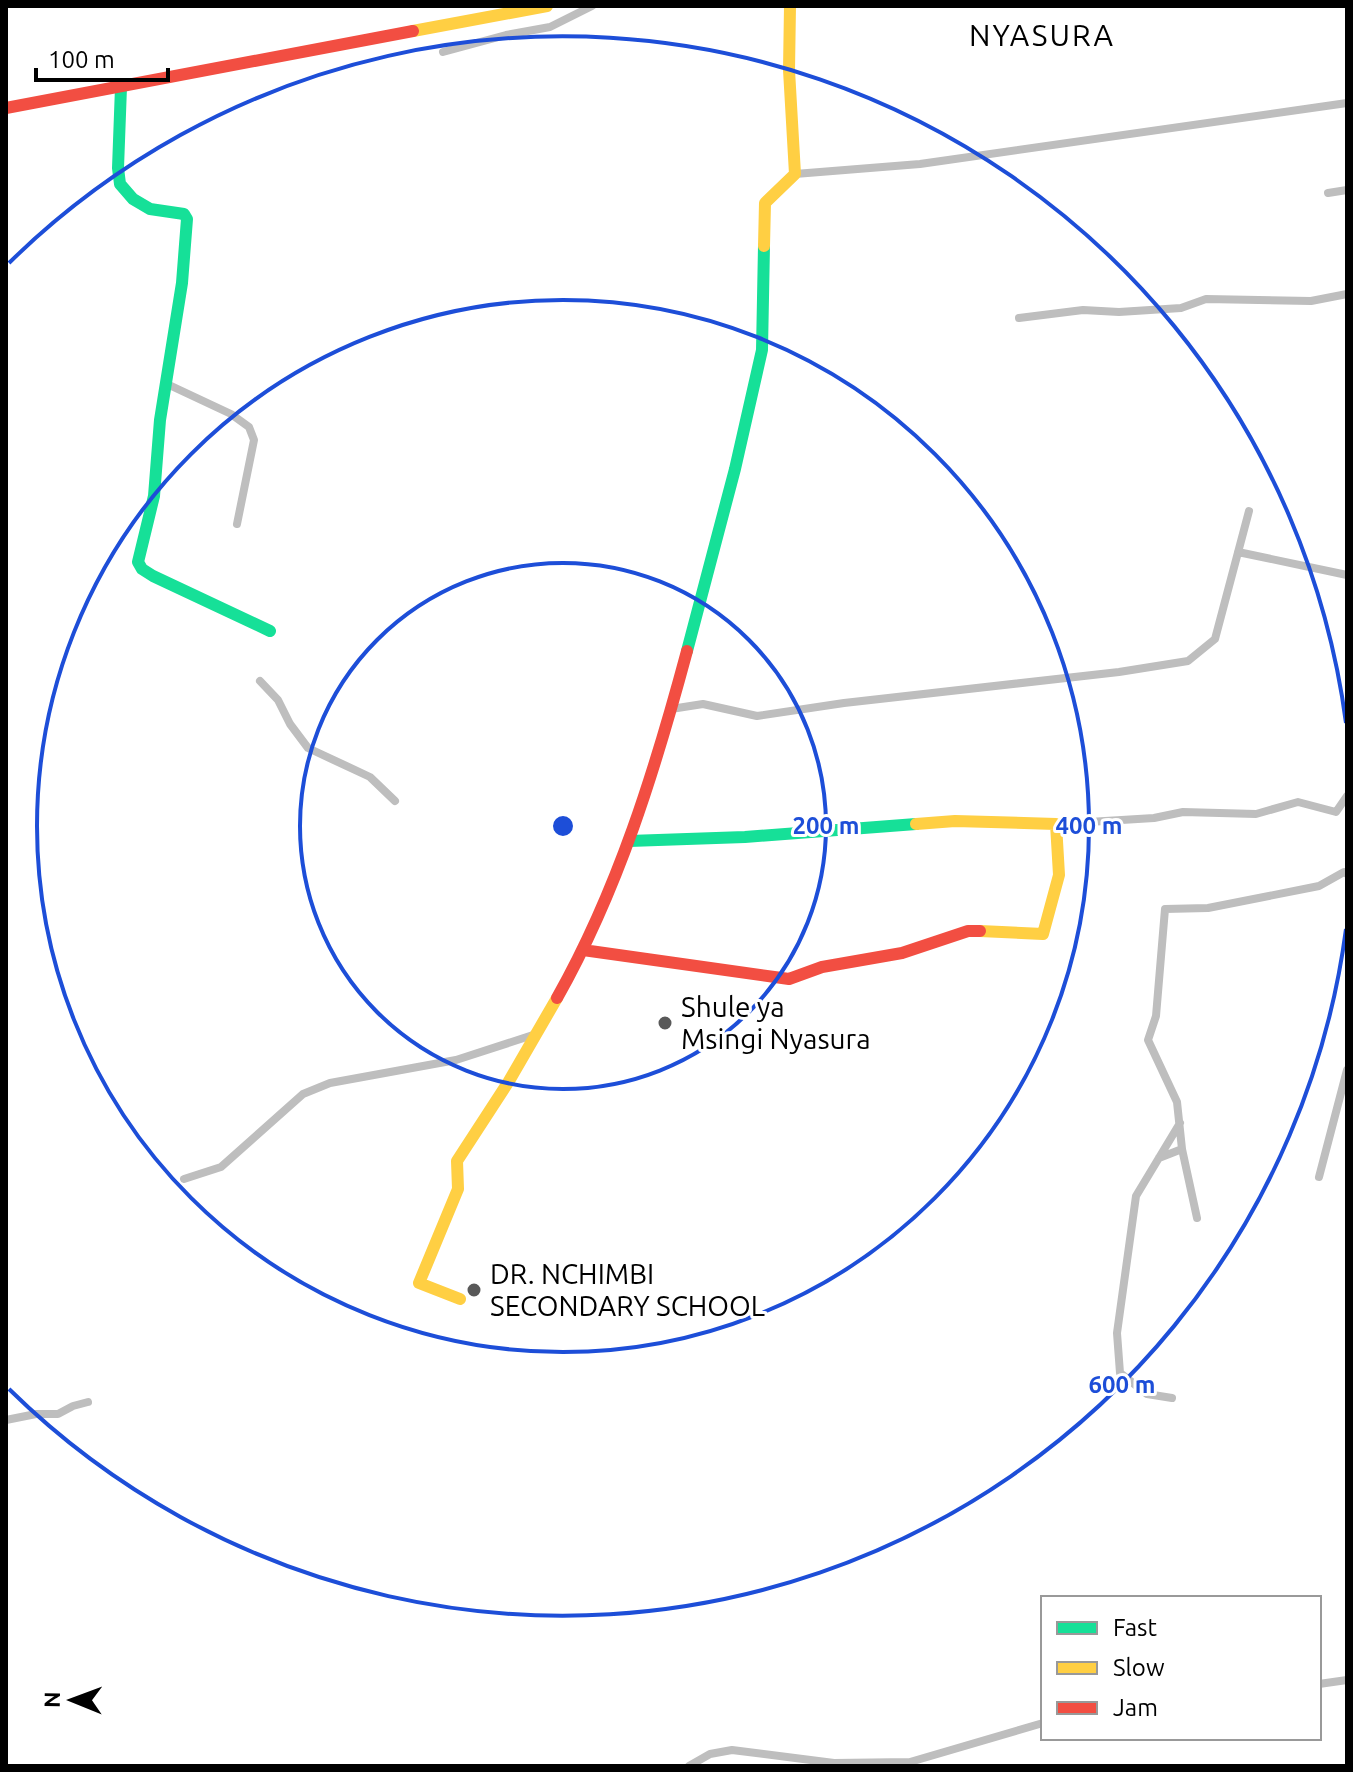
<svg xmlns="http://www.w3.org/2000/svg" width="1353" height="1772" viewBox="0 0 1353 1772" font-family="Ubuntu,sans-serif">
<rect width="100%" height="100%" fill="#fff"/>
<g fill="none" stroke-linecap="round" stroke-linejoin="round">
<!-- street -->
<path stroke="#bebebe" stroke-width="8" d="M 443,52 L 506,35 L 550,27 L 592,6
M 795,174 L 920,164 L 1347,103
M 1328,193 L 1347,190
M 1019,318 L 1083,310 L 1119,312 L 1181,308 L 1206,299 L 1311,301 L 1347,294
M 167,384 L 231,414 L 249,427 L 254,440 L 237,524
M 1238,552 L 1347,575
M 260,681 L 278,700 L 290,724 L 308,748 L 370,777 L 395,801
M 671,709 L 703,704 L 757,716 L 844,703 L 1119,672 L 1188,661 L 1215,639 L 1249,511
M 1056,824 L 1154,818 L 1183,812 L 1256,814 L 1298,802 L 1336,812 L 1347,796
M 1159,1158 L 1182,1149
M 1319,1177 L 1347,1070
M 184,1179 L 221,1167 L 303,1094 L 330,1083 L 456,1060 L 536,1034
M 1197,1218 L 1182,1149 L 1177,1102 L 1148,1040 L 1156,1016 L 1165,909 L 1208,908 L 1319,886 L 1344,872 L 1347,874
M 1172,1398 L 1147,1394 L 1120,1373 L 1117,1333 L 1136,1196 L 1180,1123
M 6,1420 L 36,1414 L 58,1414 L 73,1406 L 88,1402
M 1319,1684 L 1347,1680
M 689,1766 L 710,1754 L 732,1750 L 834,1763 L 910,1762 L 1043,1723"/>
<!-- fast -->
<path stroke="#16e098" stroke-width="12" d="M 121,87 L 118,168 L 120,184 L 133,199 L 150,209 L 184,214 L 187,219 L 182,283 L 160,420 L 154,496 L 138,562 L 142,569 L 153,576 L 270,631
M 687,651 L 735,469 L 762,350 L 764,246
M 629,841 L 745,837 L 916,824"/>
<!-- slow -->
<path stroke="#ffcf43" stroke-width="12" d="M 413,31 L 547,6
M 764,246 L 765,203 L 795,174 L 789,70 L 790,6
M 916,824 L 955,821 L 1056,824 L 1059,875 L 1043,934 L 980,931
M 460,1299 L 419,1283 L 458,1189 L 457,1161 L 509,1081 L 557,998"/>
<!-- jam -->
<path stroke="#f24e42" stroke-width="12" d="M 6,108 L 413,31
M 583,950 L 789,979 L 822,967 L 902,953 L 968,931 L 980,931
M 557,998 C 618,890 655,770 687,651"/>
</g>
<!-- distance rings -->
<g fill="none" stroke="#1d4ed8" stroke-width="4">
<circle cx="563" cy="826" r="263"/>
<circle cx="563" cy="826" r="526"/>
<path d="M1346 929A790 790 0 0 1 9 1389M9 263A790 790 0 0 1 1346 723"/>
</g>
<!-- markers -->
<g fill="#595959" stroke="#fff" stroke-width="3">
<circle cx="665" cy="1023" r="8"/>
<circle cx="474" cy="1290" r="8"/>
</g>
<g text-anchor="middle" stroke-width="6" stroke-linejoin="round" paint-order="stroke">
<!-- poi labels -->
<g font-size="28" fill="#000" stroke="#fff" text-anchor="start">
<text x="681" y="1017">Shule ya<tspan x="681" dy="32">Msingi Nyasura</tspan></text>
<text x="490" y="1284">DR. NCHIMBI<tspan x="490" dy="32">SECONDARY SCHOOL</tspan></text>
</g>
<!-- neighbourhood labels -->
<g font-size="30" letter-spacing="2" fill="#000" stroke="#fff">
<text x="1042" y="46">NYASURA</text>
</g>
</g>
<circle cx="563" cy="826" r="12" fill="#1d4ed8" stroke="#fff" stroke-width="4"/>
<g font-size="24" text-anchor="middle" font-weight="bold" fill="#1d4ed8" stroke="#fff" stroke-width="6" stroke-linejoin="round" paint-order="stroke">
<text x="826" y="834">200 m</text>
<text x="1089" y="834">400 m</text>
<text x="1122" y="1393">600 m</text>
</g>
<!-- border -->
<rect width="1353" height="1772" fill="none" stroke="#000000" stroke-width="16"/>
<!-- legend -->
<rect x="1041" y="1596" width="280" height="144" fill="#ffffff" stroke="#999999" stroke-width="2"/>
<rect x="1057" y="1622" width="40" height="12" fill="#16e098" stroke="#999999" stroke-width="2"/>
<text x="1113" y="1636" font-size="24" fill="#000000">Fast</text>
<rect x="1057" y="1662" width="40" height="12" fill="#ffcf43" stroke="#999999" stroke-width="2"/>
<text x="1113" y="1676" font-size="24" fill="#000000">Slow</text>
<rect x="1057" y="1702" width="40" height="12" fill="#f24e42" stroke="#999999" stroke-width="2"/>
<text x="1113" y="1716" font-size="24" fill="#000000">Jam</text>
<!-- north arrow -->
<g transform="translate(72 1700) rotate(271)" stroke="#ffffff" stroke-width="6" paint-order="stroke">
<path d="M0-6L14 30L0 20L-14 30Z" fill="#000000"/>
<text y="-12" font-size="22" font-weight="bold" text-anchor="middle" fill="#000000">N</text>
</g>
<!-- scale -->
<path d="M36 68v12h132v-12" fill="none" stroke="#000000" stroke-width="4"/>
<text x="48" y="68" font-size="24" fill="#000000" stroke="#ffffff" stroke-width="6" paint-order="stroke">100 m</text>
</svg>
